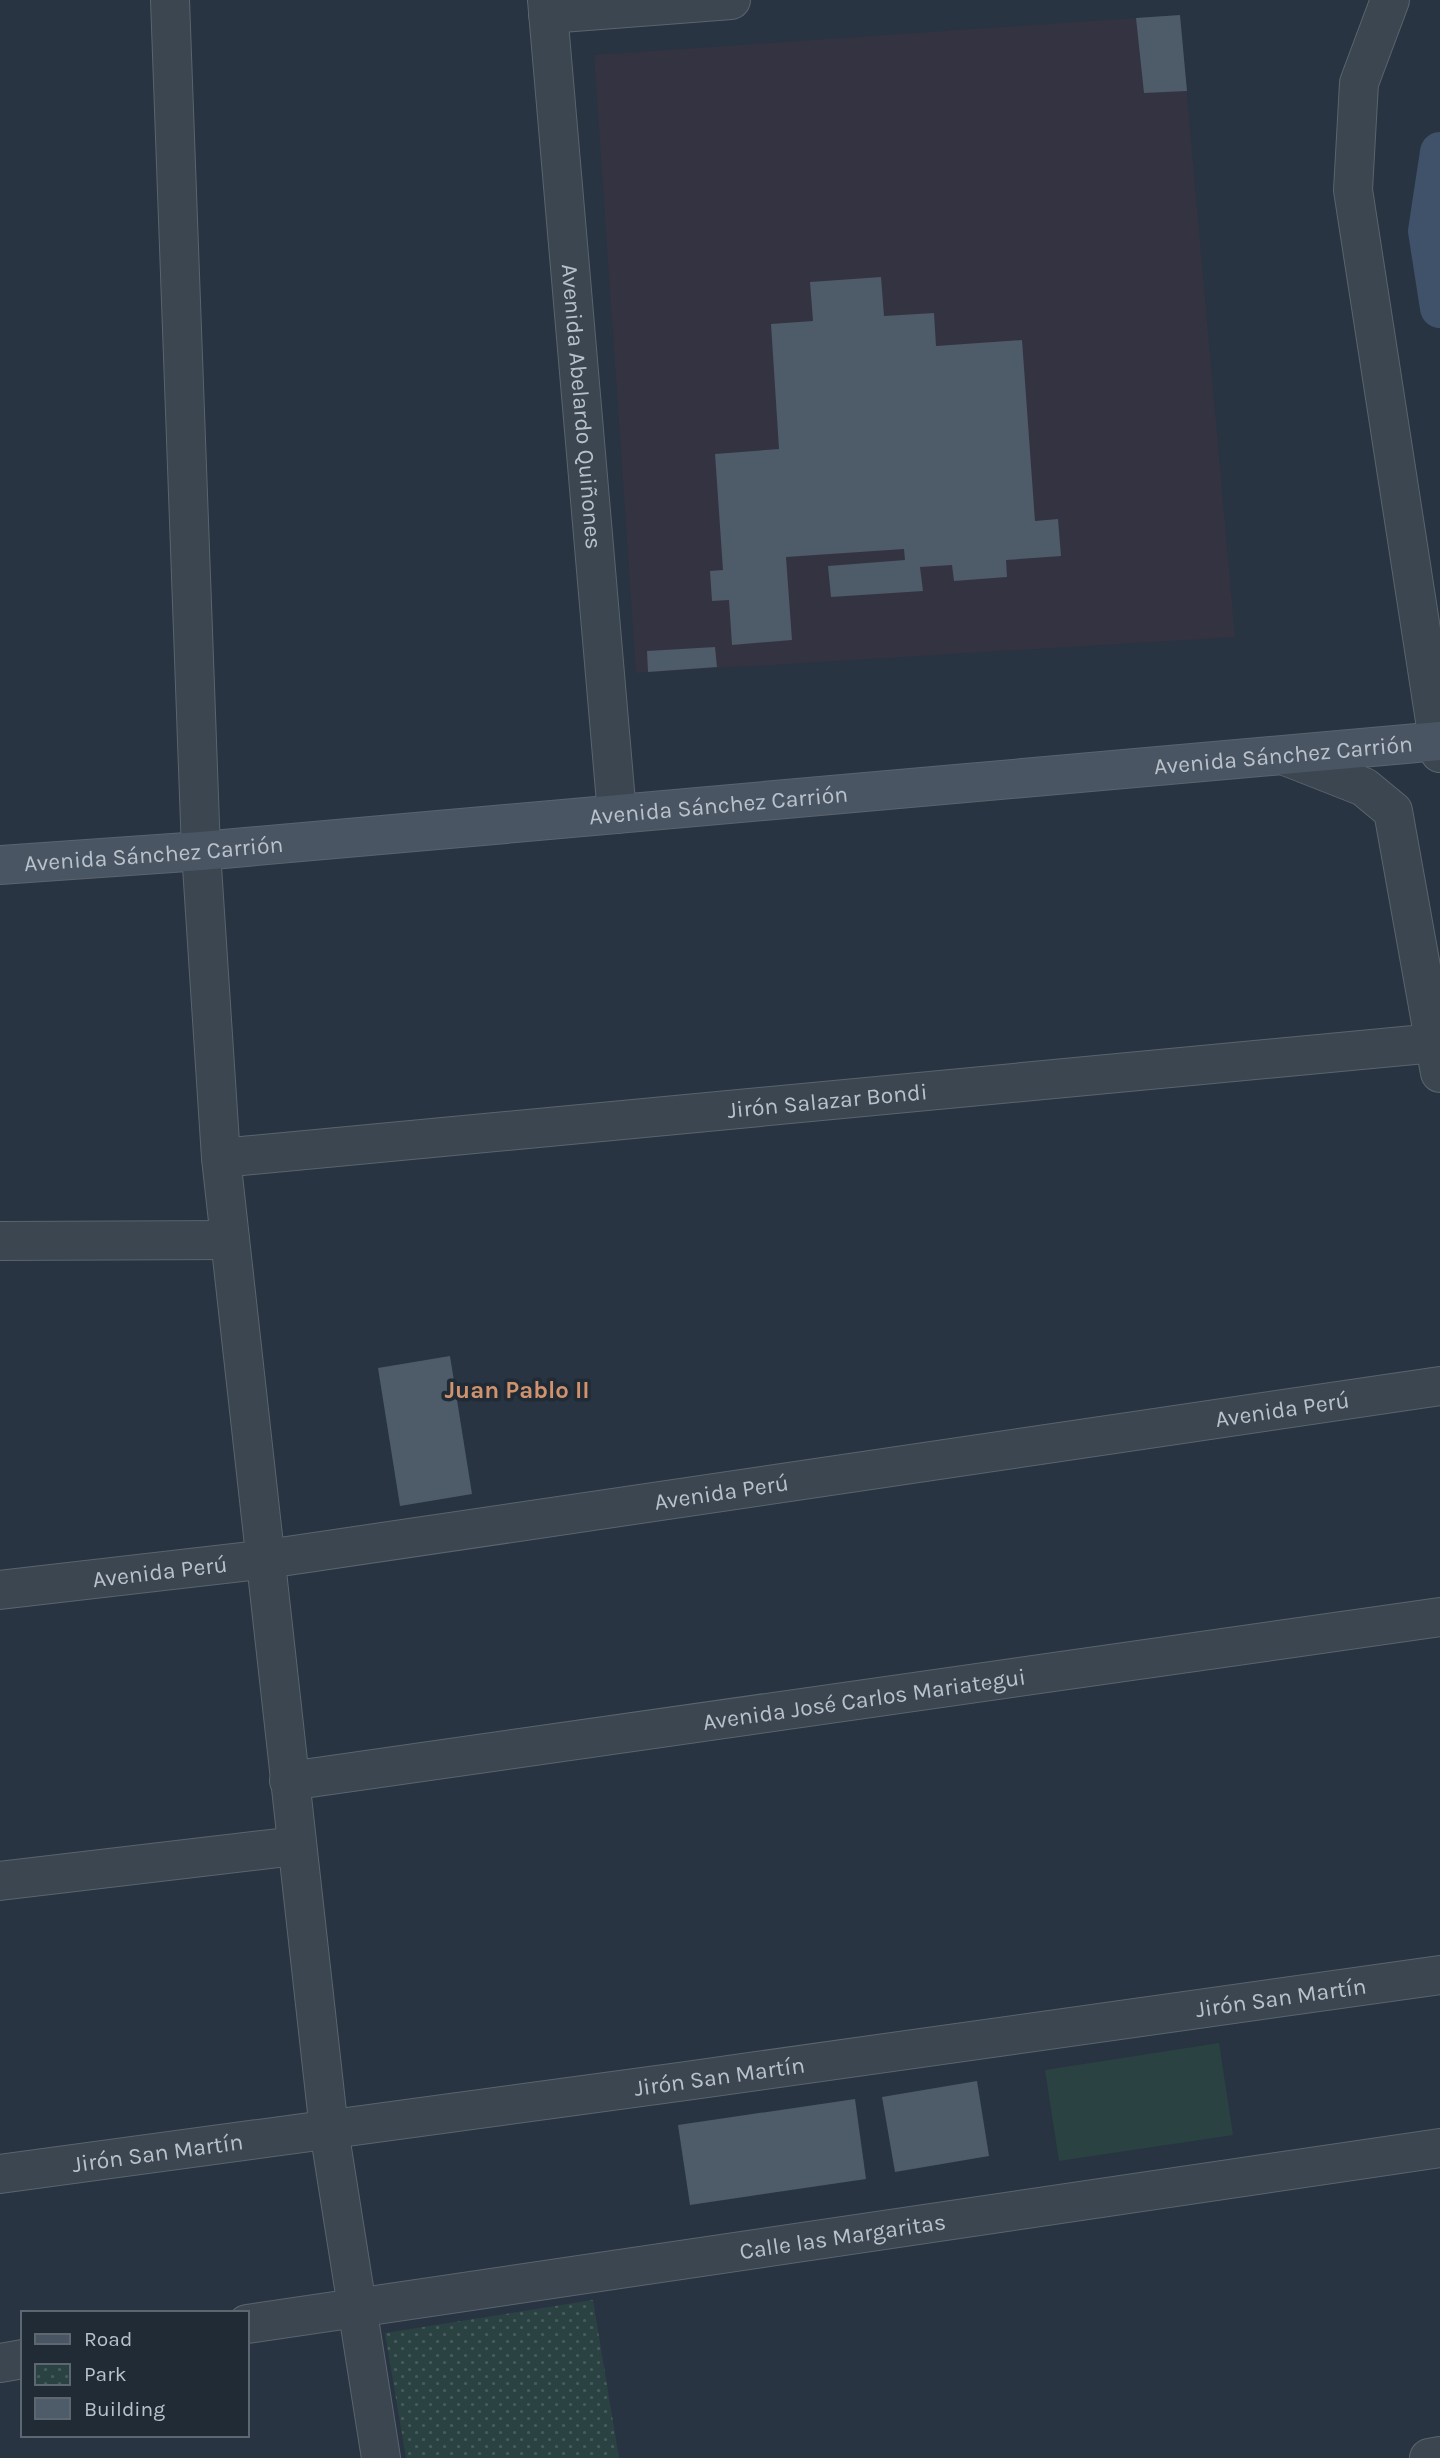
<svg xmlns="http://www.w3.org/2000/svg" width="1440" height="2458" viewBox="0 0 1440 2458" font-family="Karla,sans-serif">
<defs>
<pattern id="park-dots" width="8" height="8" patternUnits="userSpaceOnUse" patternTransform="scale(1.75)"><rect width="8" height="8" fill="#2b4243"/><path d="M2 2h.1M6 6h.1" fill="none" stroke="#485c5d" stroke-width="1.8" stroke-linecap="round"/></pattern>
</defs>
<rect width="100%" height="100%" fill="#283441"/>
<!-- medical -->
<path fill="#343342" d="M 1180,15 L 1235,637 L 636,673 L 594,55 Z"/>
<!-- grass -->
<path fill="#2b4243" d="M 1219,2043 L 1233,2135 L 1059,2161 L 1045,2070 Z"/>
<!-- park -->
<path fill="url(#park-dots)" d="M 593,2300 L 619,2458 L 406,2458 L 385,2333 Z"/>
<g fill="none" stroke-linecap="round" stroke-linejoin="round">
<!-- canal -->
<path stroke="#3f5269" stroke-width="40" d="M 1440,152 L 1428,231 L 1440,308"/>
</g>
<!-- building -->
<path fill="#4e5b69" d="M 1180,15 L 1187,91 L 1144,93 L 1136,18 Z
M 881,277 L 884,316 L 934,313 L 936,346 L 1022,340 L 1035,521 L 1058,519 L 1061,556 L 1006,560 L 1007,577 L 954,581 L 952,565 L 920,567 L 923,591 L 831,597 L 828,566 L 905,560 L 904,549 L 786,557 L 792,640 L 732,645 L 729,600 L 712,601 L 710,571 L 723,570 L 715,454 L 779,449 L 771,324 L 813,321 L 810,282 Z
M 715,647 L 717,667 L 648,672 L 647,651 Z
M 450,1356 L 472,1494 L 400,1506 L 378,1368 Z
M 977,2081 L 989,2156 L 895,2172 L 882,2097 Z
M 855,2099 L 866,2179 L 690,2205 L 678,2125 Z"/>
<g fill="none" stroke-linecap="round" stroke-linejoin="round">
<defs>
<g id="street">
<path d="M 170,0 L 201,851 L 221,1158 L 329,2130 L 381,2458"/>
<path id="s1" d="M 547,0 L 617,814"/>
<path d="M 1390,0 L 1359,83 L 1353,190 L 1440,753"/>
<path d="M 548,14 L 731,0"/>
<path d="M 1285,756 L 1364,787 L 1393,811 L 1440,1073"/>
<path id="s2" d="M 221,1158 L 1435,1043"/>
<path d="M 0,1241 L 230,1240"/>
<path id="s3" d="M 0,1590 L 267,1559 L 1440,1386"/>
<path id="s4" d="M 289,1781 L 1440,1617"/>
<path d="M 0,1881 L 296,1846"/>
<path id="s5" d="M 0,2174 L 686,2081 L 1440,1975"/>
<path id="s6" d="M 247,2324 L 1440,2148"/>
<path d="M 0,2363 L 23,2359"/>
<path d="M 1429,2458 L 1440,2456"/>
</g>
<g id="secondary">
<path id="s7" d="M 0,865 L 201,851 L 1440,741"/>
</g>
</defs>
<!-- street casing -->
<use href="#street" stroke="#5a646e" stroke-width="40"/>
<!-- secondary casing -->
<use href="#secondary" stroke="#5a646e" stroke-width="40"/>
<!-- street -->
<use href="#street" stroke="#3c4651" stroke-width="38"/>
<!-- secondary -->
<use href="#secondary" stroke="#4a5563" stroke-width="38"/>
</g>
<g text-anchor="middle" stroke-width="7" stroke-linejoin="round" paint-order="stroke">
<!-- street labels -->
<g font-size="23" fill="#b9c1cb" stroke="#202b36">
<text dy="8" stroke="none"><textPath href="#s1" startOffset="408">Avenida Abelardo Quiñones</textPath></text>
<text dy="8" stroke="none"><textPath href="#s7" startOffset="1288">Avenida Sánchez Carrión</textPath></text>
<text dy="8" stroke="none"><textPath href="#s7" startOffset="721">Avenida Sánchez Carrión</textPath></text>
<text dy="8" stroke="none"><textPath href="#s7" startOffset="154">Avenida Sánchez Carrión</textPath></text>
<text dy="8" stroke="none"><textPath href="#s2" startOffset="609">Jirón Salazar Bondi</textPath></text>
<text dy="8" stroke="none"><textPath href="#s3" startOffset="1295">Avenida Perú</textPath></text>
<text dy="8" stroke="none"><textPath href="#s3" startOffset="728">Avenida Perú</textPath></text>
<text dy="8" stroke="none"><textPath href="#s3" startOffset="161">Avenida Perú</textPath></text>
<text dy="8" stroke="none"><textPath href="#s4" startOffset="581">Avenida José Carlos Mariategui</textPath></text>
<text dy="8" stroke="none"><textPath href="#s5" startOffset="1293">Jirón San Martín</textPath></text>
<text dy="8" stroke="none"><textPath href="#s5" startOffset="726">Jirón San Martín</textPath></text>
<text dy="8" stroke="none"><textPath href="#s5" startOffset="159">Jirón San Martín</textPath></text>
<text dy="8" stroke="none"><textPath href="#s6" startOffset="602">Calle las Margaritas</textPath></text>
</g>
<!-- neighbourhood labels -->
<g font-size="24" font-weight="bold" fill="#d1936d" stroke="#202b36">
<text x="517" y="1398">Juan Pablo II</text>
</g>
</g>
<!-- legend -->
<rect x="21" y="2311" width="228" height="126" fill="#202b36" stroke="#5d6772" stroke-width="2"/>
<rect x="35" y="2334" width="35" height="10" fill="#4a5563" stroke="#5d6772" stroke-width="2"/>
<text x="84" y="2346" font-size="21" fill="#b9c1cb">Road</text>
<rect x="35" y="2364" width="35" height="21" fill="url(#park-dots)" stroke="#5d6772" stroke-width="2"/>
<text x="84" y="2381" font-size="21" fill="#b9c1cb">Park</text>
<rect x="35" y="2398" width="35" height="21" fill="#4e5b69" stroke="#5d6772" stroke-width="2"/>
<text x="84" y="2416" font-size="21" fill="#b9c1cb">Building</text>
</svg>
